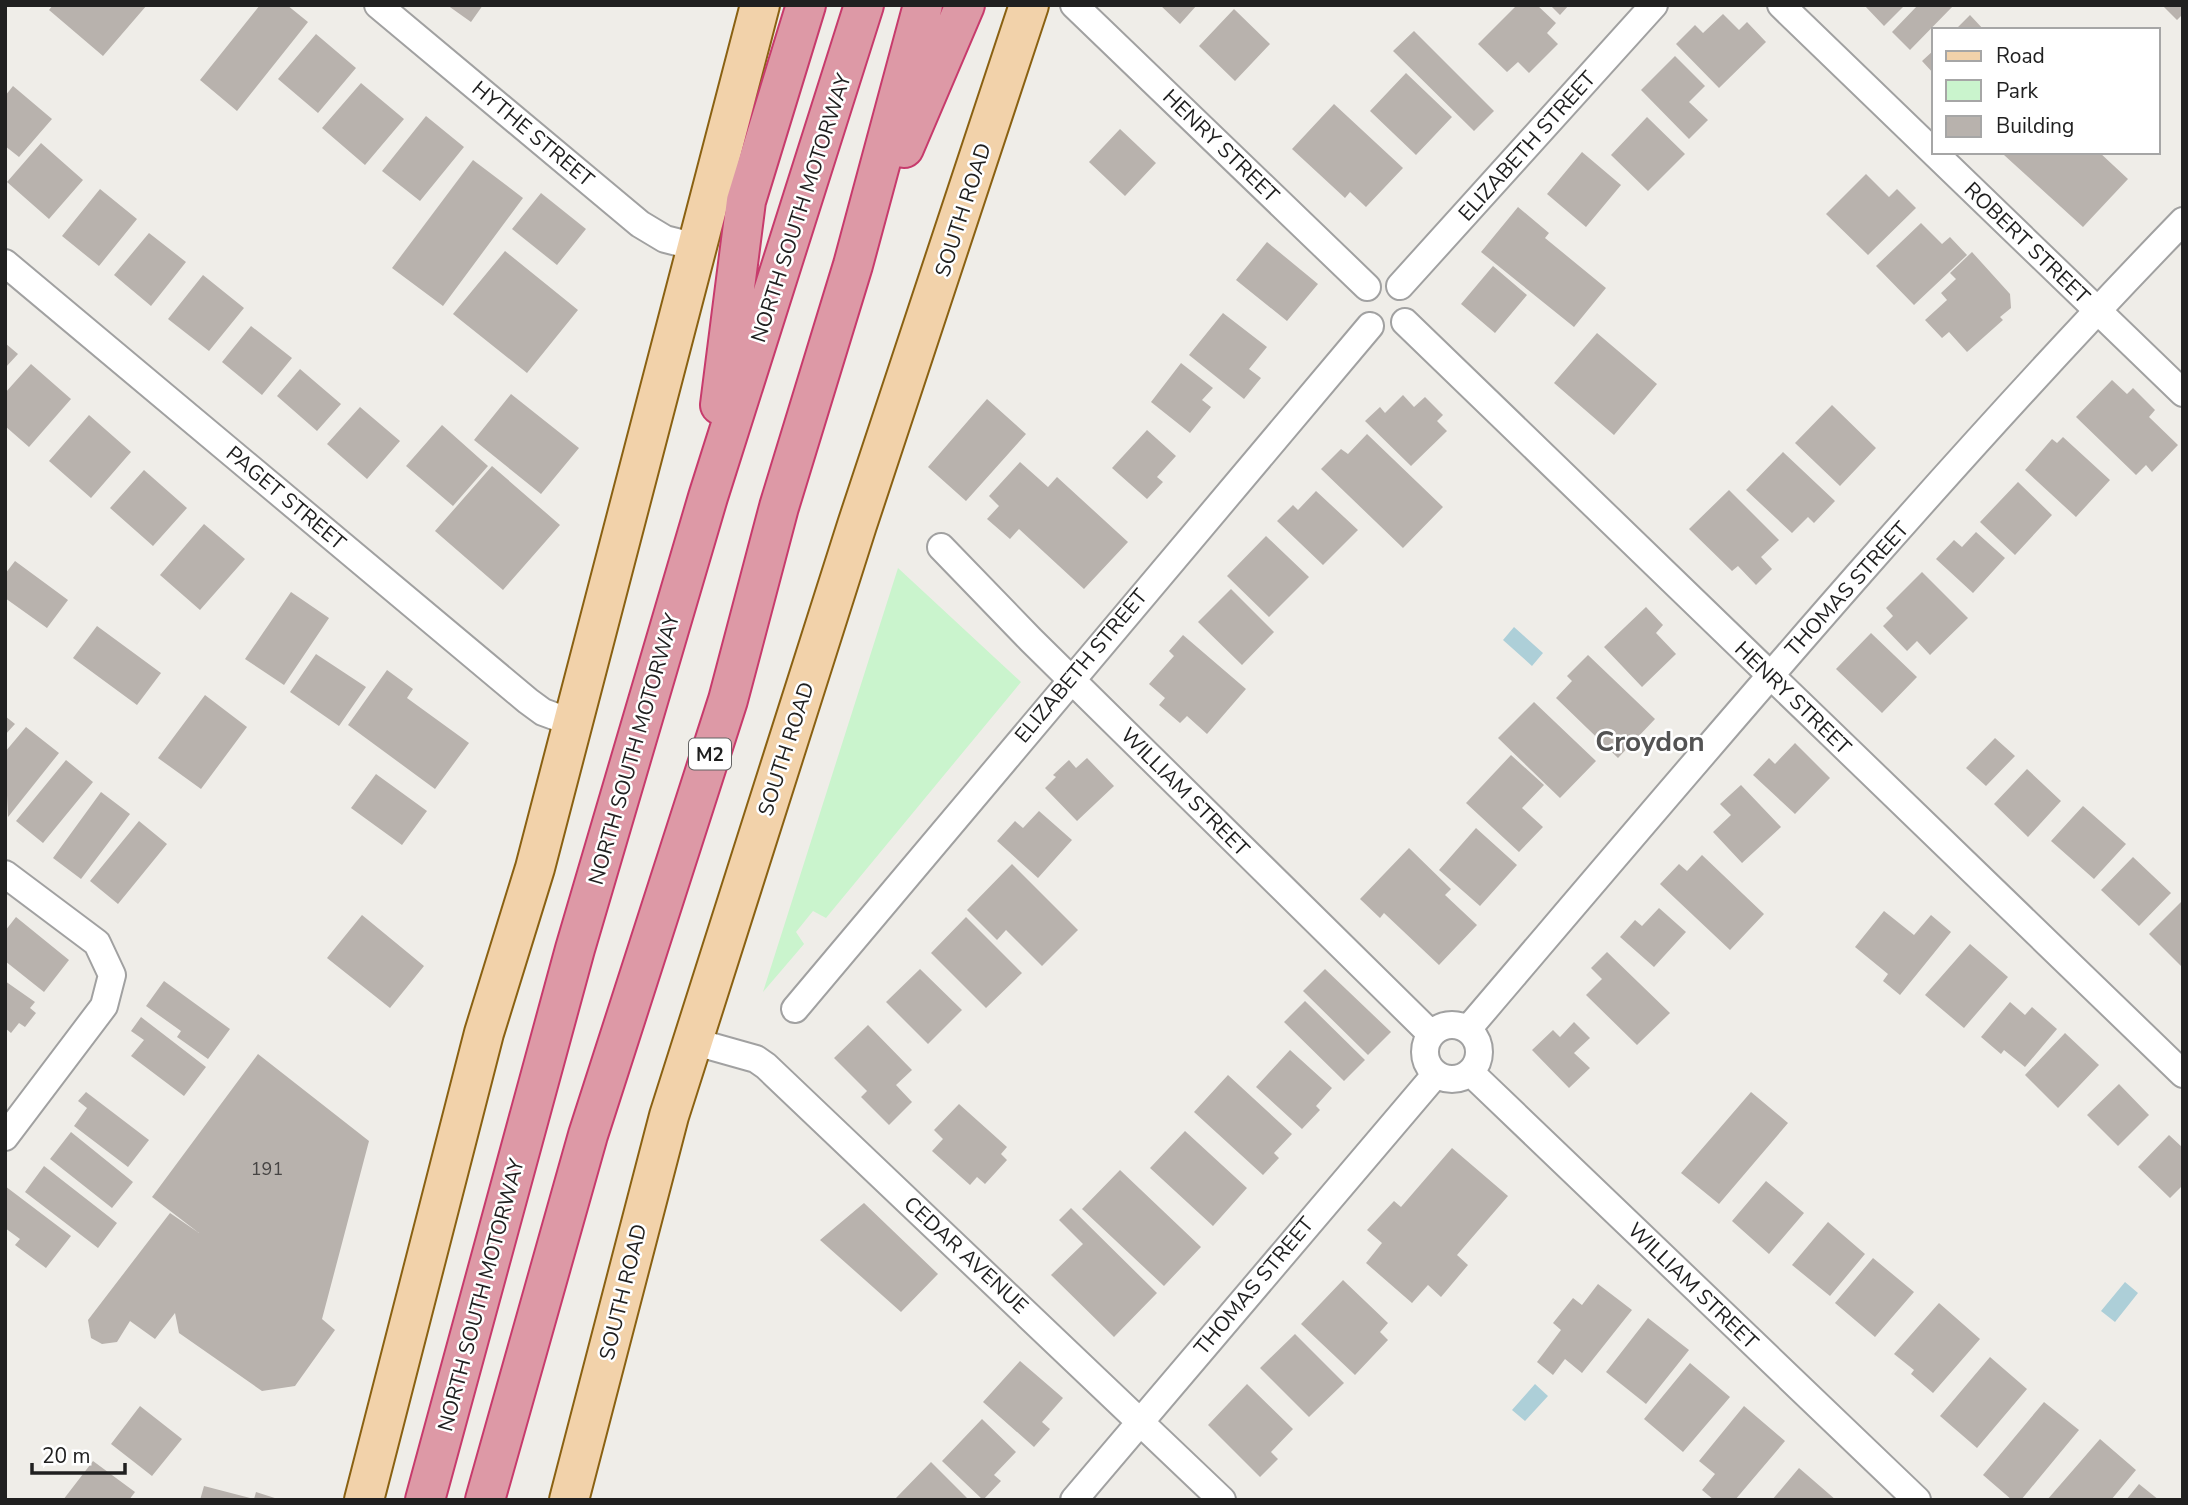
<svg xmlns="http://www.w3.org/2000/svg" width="2188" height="1505" viewBox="0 0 2188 1505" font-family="'Nunito Sans',sans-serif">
<rect width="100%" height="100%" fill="#efede8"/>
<!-- park -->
<path fill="#caf4cd" d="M 898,568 L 1021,682 L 826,918 L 813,911 L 796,932 L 804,944 L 763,992 Z"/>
<!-- water -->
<path fill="#adcfd8" d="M 1514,627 L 1543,653 L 1532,666 L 1503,640 Z
M 2125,1282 L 2138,1293 L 2115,1322 L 2101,1311 Z
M 1535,1384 L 1548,1396 L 1525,1421 L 1512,1410 Z"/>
<!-- building -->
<path fill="#b8b2ad" d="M 53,5 L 147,5 L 103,56 L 49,10 Z
M 260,5 L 287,5 L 308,22 L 237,111 L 200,80 Z
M 447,5 L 483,5 L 471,22 Z
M 1160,5 L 1197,5 L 1180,24 Z
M 1517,5 L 1537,5 L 1556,23 L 1547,33 L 1558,44 L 1529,73 L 1518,62 L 1507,72 L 1478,44 Z
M 1550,5 L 1569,5 L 1560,15 Z
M 1864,5 L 1905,5 L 1884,26 Z
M 1918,5 L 1954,5 L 1910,50 L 1892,32 Z
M 2162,5 L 2183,5 L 2183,14 L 2177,20 Z
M 1234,9 L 1270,44 L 1235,81 L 1199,46 Z
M 1723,14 L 1739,30 L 1747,22 L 1766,42 L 1719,88 L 1676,44 L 1695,25 L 1703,33 Z
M 1970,15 L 1984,30 L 1955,30 Z
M 1414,31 L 1494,111 L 1474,131 L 1393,51 Z
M 316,34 L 356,68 L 318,113 L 278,79 Z
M 1934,50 L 1934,74 L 1922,61 Z
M 1675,56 L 1705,86 L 1689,102 L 1708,120 L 1689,139 L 1641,90 Z
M 1406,73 L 1452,117 L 1416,155 L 1370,111 Z
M 361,83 L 404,119 L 365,165 L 322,128 Z
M 13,86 L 52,119 L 19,157 L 5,146 L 5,96 Z
M 1334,104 L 1403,168 L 1366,207 L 1350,192 L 1345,198 L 1292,149 Z
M 426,116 L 464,147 L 420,201 L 382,171 Z
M 1647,117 L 1685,154 L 1648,191 L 1611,155 Z
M 1120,129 L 1156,163 L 1125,196 L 1089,162 Z
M 41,143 L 83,180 L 49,219 L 7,182 Z
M 1582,152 L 1621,185 L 1586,227 L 1547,194 Z
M 2007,152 L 2099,152 L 2128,179 L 2083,227 L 2004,155 Z
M 473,160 L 523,198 L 443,306 L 392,268 Z
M 1866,174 L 1889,197 L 1897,189 L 1916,208 L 1868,255 L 1826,214 Z
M 100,189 L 137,219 L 99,266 L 62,236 Z
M 541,193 L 586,229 L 557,265 L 512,229 Z
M 1518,207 L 1549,233 L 1545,238 L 1606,288 L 1574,327 L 1481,252 Z
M 1921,223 L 1942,244 L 1950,237 L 1967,255 L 1914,305 L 1876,266 Z
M 149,233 L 186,262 L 151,306 L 114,275 Z
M 1267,242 L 1318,284 L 1287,321 L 1236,280 Z
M 505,251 L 578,310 L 527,373 L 453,314 Z
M 1972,252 L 2010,294 L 2011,308 L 2000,317 L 2003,320 L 1967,352 L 1949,332 L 1942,338 L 1925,320 L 1947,300 L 1941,293 L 1956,279 L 1950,273 Z
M 1493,266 L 1527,295 L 1495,333 L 1461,304 Z
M 203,275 L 244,308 L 209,351 L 168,319 Z
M 1223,313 L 1267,347 L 1249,369 L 1261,378 L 1244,399 L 1189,355 Z
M 251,326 L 292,358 L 262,395 L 222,362 Z
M 1597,333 L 1657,384 L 1614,435 L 1554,383 Z
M 5,343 L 18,354 L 5,368 Z
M 1181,363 L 1213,388 L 1202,400 L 1211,407 L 1190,433 L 1151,402 Z
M 31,364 L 71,399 L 29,447 L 5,426 L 5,393 Z
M 300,369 L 341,404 L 317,431 L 277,396 Z
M 2112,380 L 2127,394 L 2133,388 L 2155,410 L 2149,417 L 2178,445 L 2152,472 L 2146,465 L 2136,475 L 2076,417 Z
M 511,394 L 579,448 L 541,494 L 474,440 Z
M 1403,395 L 1414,407 L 1425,397 L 1443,415 L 1437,421 L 1447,431 L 1411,466 L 1365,421 L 1380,407 L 1385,413 Z
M 987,399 L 1026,434 L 966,501 L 928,467 Z
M 1832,405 L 1876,448 L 1840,486 L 1795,443 Z
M 360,407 L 400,441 L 367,479 L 327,444 Z
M 89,415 L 131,452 L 91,498 L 49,461 Z
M 442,425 L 488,466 L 453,506 L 406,466 Z
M 1147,430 L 1176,456 L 1157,477 L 1163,482 L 1147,499 L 1112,468 Z
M 1367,434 L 1443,507 L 1403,548 L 1321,469 L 1341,449 L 1348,454 Z
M 2063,437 L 2110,480 L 2076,517 L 2025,470 L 2052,439 L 2057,443 Z
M 1783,452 L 1835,501 L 1814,523 L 1808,517 L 1792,533 L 1746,490 Z
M 1020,462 L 1048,487 L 1057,477 L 1128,542 L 1084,589 L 1019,529 L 1010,539 L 987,519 L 999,506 L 989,496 Z
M 492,466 L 560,525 L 503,590 L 435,531 Z
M 144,470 L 187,508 L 153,546 L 110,508 Z
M 2018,482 L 2052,515 L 2015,555 L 1980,522 Z
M 1729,490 L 1779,540 L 1761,557 L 1772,569 L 1756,585 L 1738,566 L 1732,571 L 1689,529 Z
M 1316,491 L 1358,530 L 1323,565 L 1277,521 L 1293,505 L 1298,510 Z
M 204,524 L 245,559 L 200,610 L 160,575 Z
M 1976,532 L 2005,558 L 1973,593 L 1936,559 L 1954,540 L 1962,547 Z
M 1266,536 L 1309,577 L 1269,617 L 1227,576 Z
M 15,561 L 68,600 L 47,628 L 5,598 L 5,574 Z
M 1922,572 L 1968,618 L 1930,655 L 1917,641 L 1907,651 L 1883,626 L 1893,616 L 1886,608 Z
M 1231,589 L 1274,632 L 1242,665 L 1198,622 Z
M 291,592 L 329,618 L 284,685 L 245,659 Z
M 1646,607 L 1663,625 L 1656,633 L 1676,654 L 1642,687 L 1604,647 Z
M 97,626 L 161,673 L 137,705 L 73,658 Z
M 1871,633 L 1917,677 L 1882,713 L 1836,669 Z
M 1183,635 L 1246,689 L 1207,734 L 1187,716 L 1180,723 L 1159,705 L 1165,698 L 1149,684 L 1174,656 L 1169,651 Z
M 316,654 L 366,687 L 339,726 L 290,692 Z
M 1588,655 L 1655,719 L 1618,758 L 1556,698 L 1572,681 L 1567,676 Z
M 387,670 L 413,689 L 407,698 L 469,743 L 435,789 L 348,725 Z
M 205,695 L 247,727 L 201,789 L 158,758 Z
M 1534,702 L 1596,761 L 1560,798 L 1498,738 Z
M 5,716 L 15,724 L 5,735 Z
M 26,727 L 59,753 L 8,817 L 5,752 Z
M 1995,738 L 2015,756 L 1986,786 L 1966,768 Z
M 1795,743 L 1830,778 L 1795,814 L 1753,775 L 1769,758 L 1775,764 Z
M 1511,755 L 1544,785 L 1522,808 L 1543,827 L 1519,852 L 1466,803 Z
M 1087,758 L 1114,786 L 1077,821 L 1045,788 L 1056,777 L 1053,775 L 1069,760 L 1076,768 Z
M 66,760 L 93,782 L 43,843 L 16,821 Z
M 2027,769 L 2061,801 L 2028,837 L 1994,804 Z
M 376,774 L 427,811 L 402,845 L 351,808 Z
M 1741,785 L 1781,827 L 1742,863 L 1713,832 L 1731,815 L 1720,804 Z
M 101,792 L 130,814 L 81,879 L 53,858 Z
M 2083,806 L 2126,844 L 2094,879 L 2051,841 Z
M 1039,811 L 1072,840 L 1038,878 L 997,841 L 1015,821 L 1023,828 Z
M 139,821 L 167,844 L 118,904 L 90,881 Z
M 1476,828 L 1517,865 L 1480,906 L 1439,870 Z
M 1409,848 L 1451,889 L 1445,895 L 1477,925 L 1439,965 L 1384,913 L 1380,918 L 1360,899 Z
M 1702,855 L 1764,914 L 1730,950 L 1660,884 L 1679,864 L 1687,871 Z
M 2133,857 L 2171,893 L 2139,926 L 2101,890 Z
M 1012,864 L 1078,930 L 1042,966 L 1006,930 L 997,940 L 967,910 Z
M 2183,900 L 2183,968 L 2149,934 Z
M 1659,908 L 1686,932 L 1654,967 L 1620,937 L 1635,920 L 1642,926 Z
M 1884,911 L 1914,935 L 1931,915 L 1951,932 L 1900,995 L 1883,981 L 1888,974 L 1855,947 Z
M 362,915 L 424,966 L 390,1008 L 327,958 Z
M 16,917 L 69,960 L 44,992 L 5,961 L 5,931 Z
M 966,917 L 1022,973 L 986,1008 L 931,953 Z
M 1970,944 L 2008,977 L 1964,1028 L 1925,995 Z
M 1607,952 L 1670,1013 L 1637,1045 L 1586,995 L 1602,979 L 1591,968 Z
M 920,969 L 962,1010 L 928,1044 L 886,1002 Z
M 1325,969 L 1391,1032 L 1368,1055 L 1303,991 Z
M 5,981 L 35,1002 L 30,1008 L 36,1013 L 25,1027 L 19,1023 L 11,1033 L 5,1028 Z
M 164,981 L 230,1029 L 208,1059 L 177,1037 L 181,1031 L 146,1006 Z
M 1305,1001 L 1365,1060 L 1344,1081 L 1284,1022 Z
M 2010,1002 L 2025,1015 L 2032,1007 L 2057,1029 L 2025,1067 L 2004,1050 L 2001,1054 L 1981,1037 Z
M 141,1017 L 206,1067 L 184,1096 L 131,1056 L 144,1040 L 131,1031 Z
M 1574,1022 L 1590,1038 L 1574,1053 L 1590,1068 L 1569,1088 L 1532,1050 L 1553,1030 L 1560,1037 Z
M 868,1025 L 912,1070 L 896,1085 L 912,1102 L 889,1125 L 861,1097 L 867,1091 L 834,1058 Z
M 2065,1033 L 2099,1065 L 2058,1108 L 2025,1075 Z
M 1290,1050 L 1332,1088 L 1316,1106 L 1320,1110 L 1302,1129 L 1256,1087 Z
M 258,1054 L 369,1141 L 322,1319 L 335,1330 L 295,1386 L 262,1391 L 179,1333 L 175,1313 L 155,1339 L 130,1321 L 117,1342 L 102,1344 L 91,1338 L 88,1320 L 170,1213 L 199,1233 L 152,1197 Z
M 1228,1075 L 1292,1134 L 1274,1153 L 1279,1158 L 1263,1175 L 1194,1112 Z
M 2119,1084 L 2149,1115 L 2118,1146 L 2087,1115 Z
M 86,1092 L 149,1140 L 128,1167 L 74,1126 L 87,1108 L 78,1101 Z
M 1751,1092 L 1788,1123 L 1719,1204 L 1681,1173 Z
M 959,1104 L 1007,1147 L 1001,1154 L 1007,1160 L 985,1184 L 977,1177 L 970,1185 L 932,1151 L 943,1139 L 934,1130 Z
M 1185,1131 L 1247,1188 L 1213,1226 L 1150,1168 Z
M 71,1132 L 133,1182 L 112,1208 L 50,1159 Z
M 2169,1135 L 2183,1148 L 2183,1185 L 2170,1198 L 2138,1167 Z
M 1452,1148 L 1508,1196 L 1457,1255 L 1468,1265 L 1441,1297 L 1428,1285 L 1412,1303 L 1366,1263 L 1382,1243 L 1367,1230 L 1394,1201 L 1401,1207 Z
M 44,1166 L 117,1223 L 98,1248 L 25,1192 Z
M 1120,1170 L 1201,1247 L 1164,1286 L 1082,1209 Z
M 1766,1181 L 1804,1213 L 1769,1254 L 1732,1221 Z
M 5,1186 L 71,1236 L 46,1268 L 15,1245 L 20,1239 L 5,1228 Z
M 864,1203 L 938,1274 L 901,1312 L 820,1240 Z
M 1071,1208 L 1157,1293 L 1114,1337 L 1051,1275 L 1083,1244 L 1059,1220 Z
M 1828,1222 L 1865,1254 L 1830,1296 L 1792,1265 Z
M 1873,1258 L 1914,1292 L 1875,1337 L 1835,1303 Z
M 1343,1280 L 1388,1323 L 1380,1332 L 1388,1340 L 1355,1375 L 1301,1324 Z
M 1598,1284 L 1632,1310 L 1582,1373 L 1565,1359 L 1553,1375 L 1537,1362 L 1561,1330 L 1553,1323 L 1573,1298 L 1582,1305 Z
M 1939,1303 L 1980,1339 L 1933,1393 L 1911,1374 L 1914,1370 L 1894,1354 Z
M 1648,1318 L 1689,1350 L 1646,1404 L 1606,1372 Z
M 1295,1334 L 1344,1383 L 1309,1417 L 1260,1368 Z
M 1990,1357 L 2027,1389 L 1977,1448 L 1940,1416 Z
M 1020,1361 L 1063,1398 L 1042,1422 L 1050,1429 L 1034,1447 L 983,1402 Z
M 1690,1363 L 1730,1397 L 1683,1452 L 1644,1419 Z
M 1247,1384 L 1293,1429 L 1271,1452 L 1278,1459 L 1260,1477 L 1208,1425 Z
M 2044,1402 L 2079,1430 L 2021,1500 L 2012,1500 L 1983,1475 Z
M 140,1406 L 182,1439 L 152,1476 L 111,1444 Z
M 1744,1406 L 1785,1441 L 1735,1500 L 1714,1500 L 1702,1490 L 1715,1474 L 1699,1461 Z
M 982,1419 L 1016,1452 L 994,1475 L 1001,1481 L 983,1500 L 942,1461 Z
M 2100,1439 L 2136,1470 L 2111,1500 L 2047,1500 Z
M 93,1461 L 135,1492 L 129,1500 L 63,1500 Z
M 931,1462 L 969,1500 L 896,1498 Z
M 1799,1468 L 1836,1500 L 1772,1500 Z
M 2139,1484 L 2159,1500 L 2126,1500 Z
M 204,1486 L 254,1499 L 256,1492 L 281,1500 L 200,1500 Z"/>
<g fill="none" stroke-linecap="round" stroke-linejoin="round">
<defs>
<path id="minor" d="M 378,5 L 640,224 L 665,239 L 697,247
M 1074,5 L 1367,287
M 1781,5 L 2183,393
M 5,263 L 528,701 L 543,712 L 573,723
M 1400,286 L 1654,5
M 1405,322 L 2183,1074
M 941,547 L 1031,640 L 1431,1034
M 5,874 L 97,943 L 112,975 L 104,1006 L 5,1137
M 795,1009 L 1370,326
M1425 1052a27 27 0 1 1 54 0a27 27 0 1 1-54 0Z
M 1468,1029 C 1701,756 1933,479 2183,221
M 692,1041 L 756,1059 L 766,1066 L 1222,1500
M 1470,1072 L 1917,1500
M 1074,1500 L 1436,1074"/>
<path id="primary" d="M 364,1500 L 484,1033 L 535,868 L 760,5
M 569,1500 L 669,1116 L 857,525 L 1029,5"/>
<path id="motorway" d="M 904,148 L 965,5
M 720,405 L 746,201 L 806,5
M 425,1500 L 575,949 L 708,497 L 864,5
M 485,1500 L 588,1135 L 728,700 L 779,507 L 853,265 L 923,5"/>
</defs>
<!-- minor casing -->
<use href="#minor" stroke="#a1a1a1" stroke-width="30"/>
<!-- primary casing -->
<use href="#primary" stroke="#8a6112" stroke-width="42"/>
<!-- motorway casing -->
<use href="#motorway" stroke="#c73b6c" stroke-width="42"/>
<!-- minor -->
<use href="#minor" stroke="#fff" stroke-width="26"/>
<!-- primary -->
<use href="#primary" stroke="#f2d2aa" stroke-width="38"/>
<!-- motorway -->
<use href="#motorway" stroke="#dd99a6" stroke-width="38"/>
</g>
<g text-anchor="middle" stroke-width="5" stroke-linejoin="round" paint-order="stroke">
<!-- number labels -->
<g font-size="18" fill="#464443">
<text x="267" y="1175">191</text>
</g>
<!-- shield labels -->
<rect fill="#fff" stroke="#636363" stroke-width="2" x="689" y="738.5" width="42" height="31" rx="5"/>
<g font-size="19" font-weight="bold" fill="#202020">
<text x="710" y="761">M2</text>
</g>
<!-- street labels -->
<g font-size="21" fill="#202020" stroke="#fff">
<text transform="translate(533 134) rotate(40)" y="7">HYTHE STREET</text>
<text transform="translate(1221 146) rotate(44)" y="7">HENRY STREET</text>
<text transform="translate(1527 146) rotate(-48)" y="7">ELIZABETH STREET</text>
<text transform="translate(801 208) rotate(-72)" y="7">NORTH SOUTH MOTORWAY</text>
<text transform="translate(963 210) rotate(-72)" y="7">SOUTH ROAD</text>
<text transform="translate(2027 243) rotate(44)" y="7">ROBERT STREET</text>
<text transform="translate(286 498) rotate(40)" y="7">PAGET STREET</text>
<text transform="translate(1847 589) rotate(-48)" y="7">THOMAS STREET</text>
<text transform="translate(1081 666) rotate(-50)" y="7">ELIZABETH STREET</text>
<text transform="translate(1793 698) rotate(44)" y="7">HENRY STREET</text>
<text transform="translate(634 749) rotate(-74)" y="7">NORTH SOUTH MOTORWAY</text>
<text transform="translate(786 749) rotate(-72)" y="7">SOUTH ROAD</text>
<text transform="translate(1185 792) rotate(45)" y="7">WILLIAM STREET</text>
<text transform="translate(966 1255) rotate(43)" y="7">CEDAR AVENUE</text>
<text transform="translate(1254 1286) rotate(-50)" y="7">THOMAS STREET</text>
<text transform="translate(1693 1286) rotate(44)" y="7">WILLIAM STREET</text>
<text transform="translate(623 1292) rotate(-76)" y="7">SOUTH ROAD</text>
<text transform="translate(481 1295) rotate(-75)" y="7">NORTH SOUTH MOTORWAY</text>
</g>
<!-- district labels -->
<g font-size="28" font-weight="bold" fill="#535353" stroke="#fff">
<text x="1650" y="751">Croydon</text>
</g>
</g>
<!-- border -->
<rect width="2188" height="1505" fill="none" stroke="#202020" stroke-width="14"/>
<!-- legend -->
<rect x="1932" y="28" width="228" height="126" fill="#ffffff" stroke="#a6a6a6" stroke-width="2"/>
<rect x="1946" y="51" width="35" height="10" fill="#f2d2aa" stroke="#a6a6a6" stroke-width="2"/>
<text x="1996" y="63" font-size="21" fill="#202020">Road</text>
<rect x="1946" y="80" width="35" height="21" fill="#caf4cd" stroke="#a6a6a6" stroke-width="2"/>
<text x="1996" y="98" font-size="21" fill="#202020">Park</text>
<rect x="1946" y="116" width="35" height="21" fill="#b8b2ad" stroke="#a6a6a6" stroke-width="2"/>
<text x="1996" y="133" font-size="21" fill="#202020">Building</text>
<!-- scale -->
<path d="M32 1463v10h93v-10" fill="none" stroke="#202020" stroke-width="3.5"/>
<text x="42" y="1463" font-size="21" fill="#202020" stroke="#ffffff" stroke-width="5" paint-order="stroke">20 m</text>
</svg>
